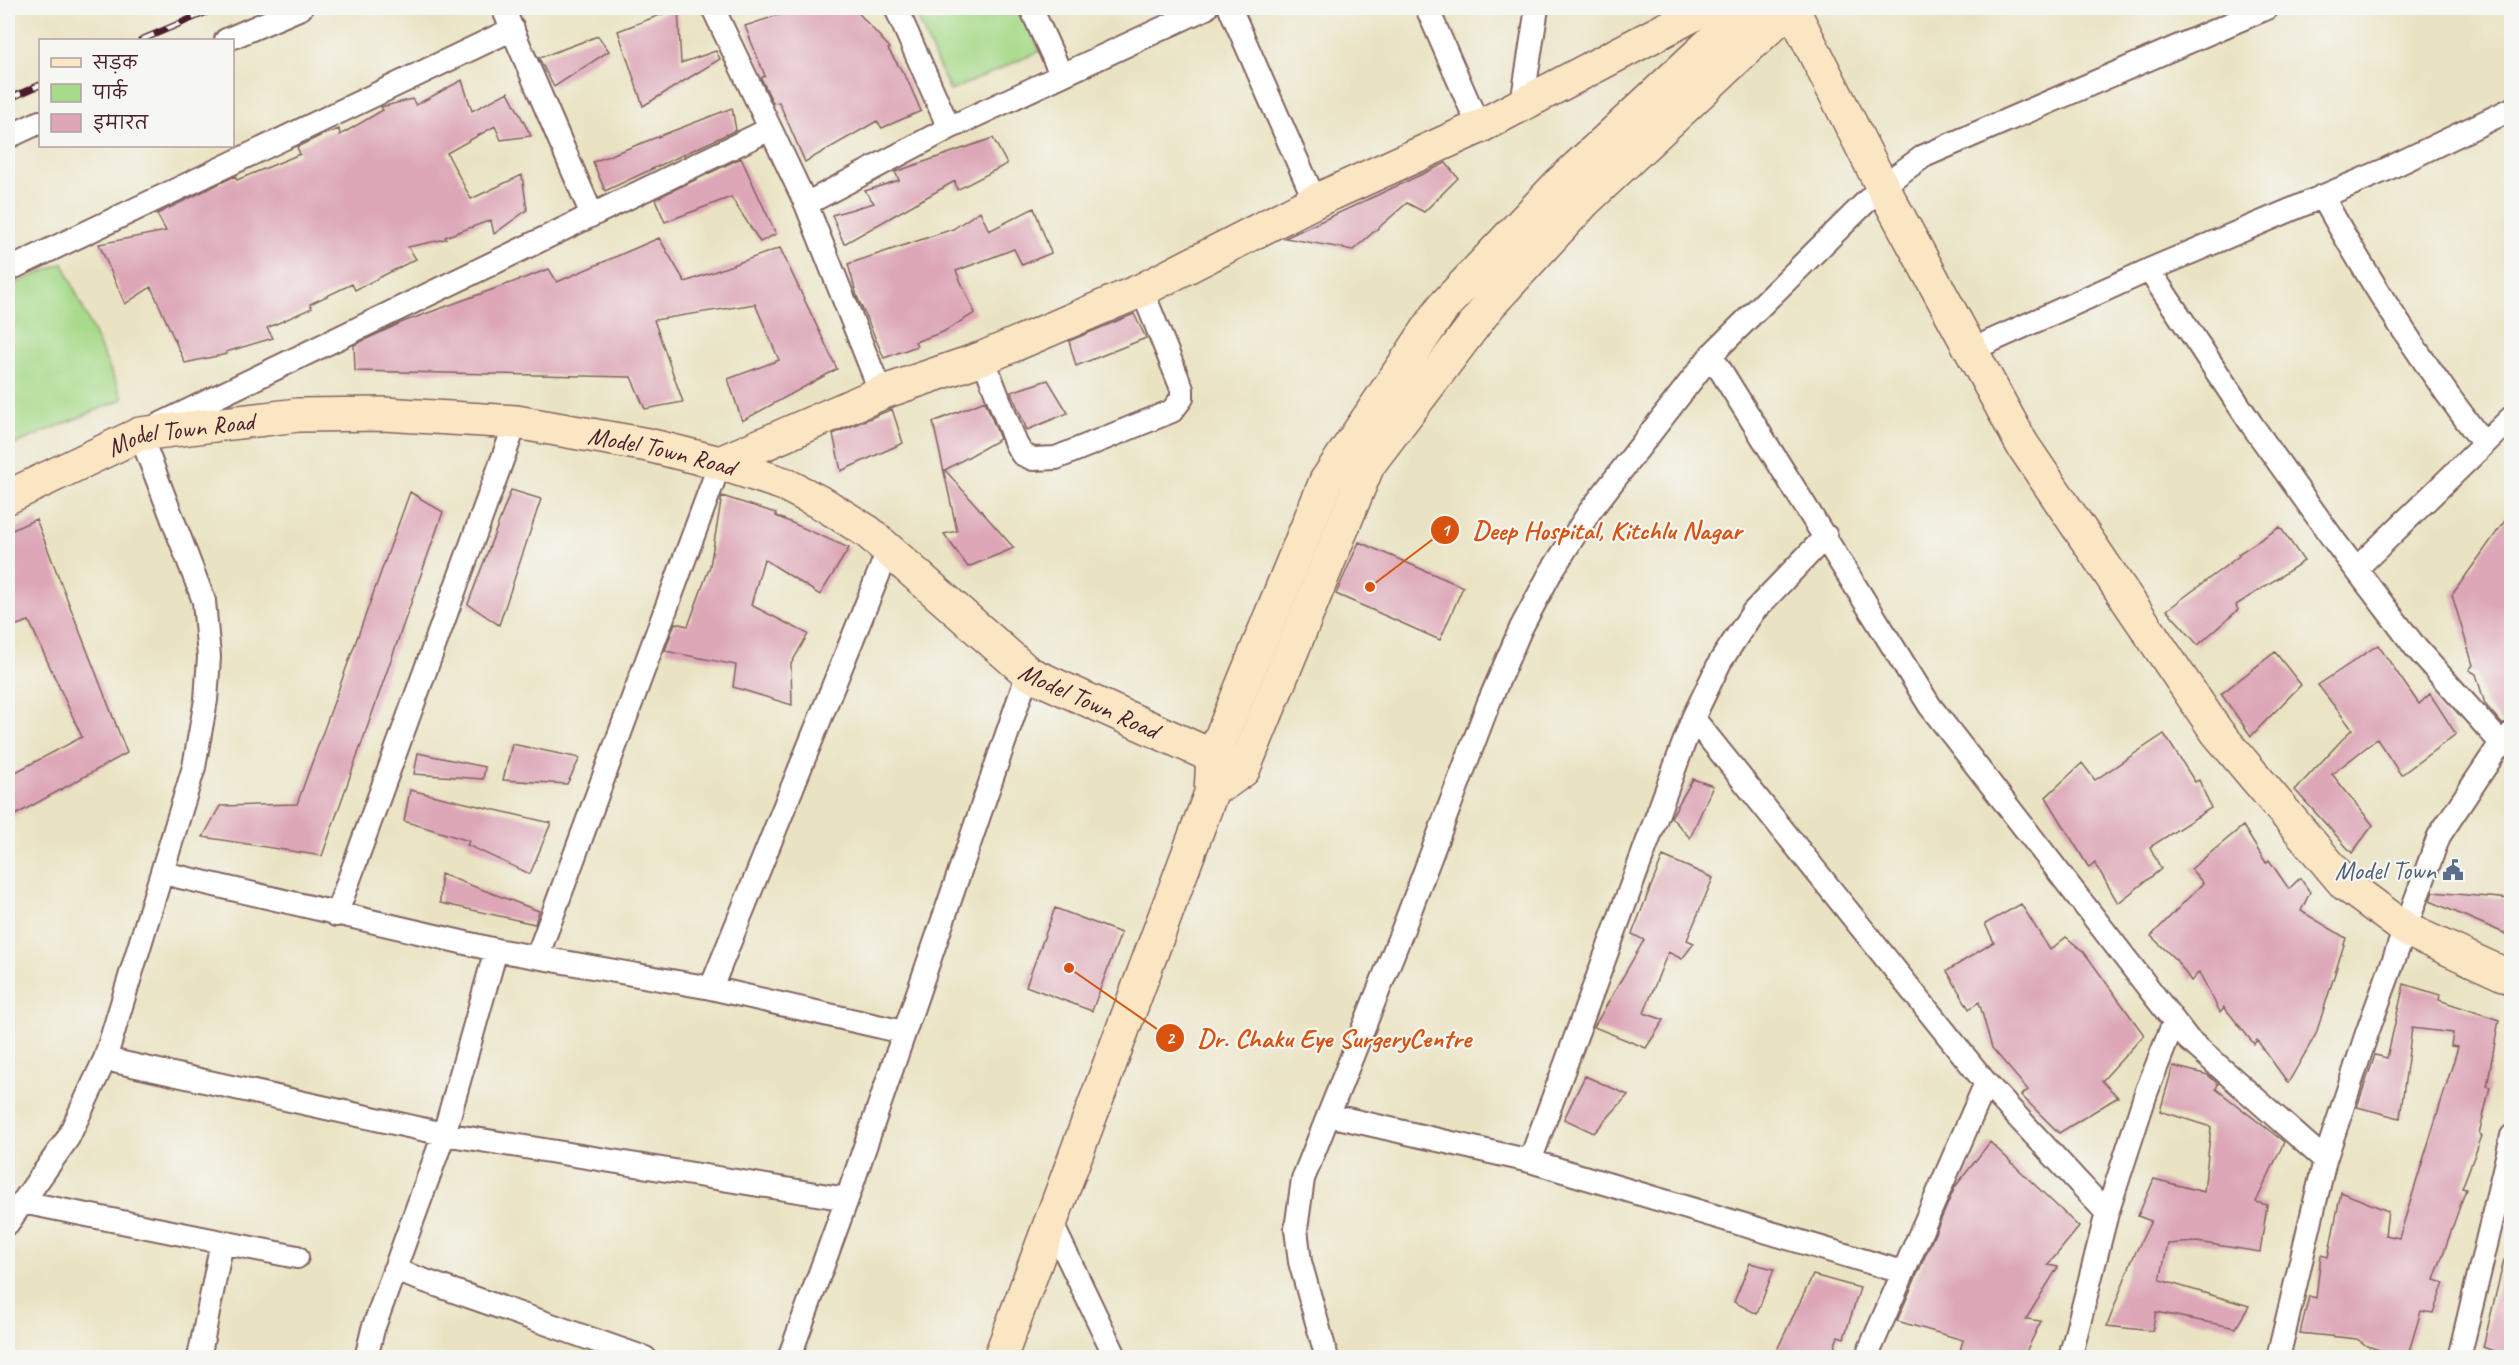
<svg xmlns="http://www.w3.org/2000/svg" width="2519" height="1365" viewBox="0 0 2519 1365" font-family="Caveat,'Playpen Sans Deva',sans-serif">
<rect width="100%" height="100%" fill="#f6f6f2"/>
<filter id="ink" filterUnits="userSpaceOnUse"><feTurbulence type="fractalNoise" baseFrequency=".0167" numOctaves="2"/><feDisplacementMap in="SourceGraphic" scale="12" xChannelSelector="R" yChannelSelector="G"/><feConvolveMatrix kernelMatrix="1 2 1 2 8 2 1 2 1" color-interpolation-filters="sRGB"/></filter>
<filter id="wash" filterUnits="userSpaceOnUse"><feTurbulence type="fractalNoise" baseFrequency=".008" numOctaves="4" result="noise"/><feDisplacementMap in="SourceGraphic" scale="24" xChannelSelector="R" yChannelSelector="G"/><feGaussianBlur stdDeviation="1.35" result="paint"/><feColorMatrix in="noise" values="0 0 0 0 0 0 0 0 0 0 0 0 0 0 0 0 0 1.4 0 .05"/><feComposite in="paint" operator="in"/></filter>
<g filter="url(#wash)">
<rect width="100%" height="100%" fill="#eae3c3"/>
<!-- green -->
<path fill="#a7da8a" stroke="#787c5a" stroke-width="1.5" d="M 913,8 L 1021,8 L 1040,51 L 950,91 Z
M 63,263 L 123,399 L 8,447 L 8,287 Z"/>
<g id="blocks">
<!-- building -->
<path fill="#dda7b7" d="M 678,8 L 681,63 L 716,51 L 720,59 L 643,106 L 618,31 Z
M 800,8 L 854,8 L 890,48 L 888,49 L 907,79 L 921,111 L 882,128 L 877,121 L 805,162 L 779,102 L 773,103 L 761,78 L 765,76 L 745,26 Z
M 598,36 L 609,51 L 554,87 L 539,58 Z
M 462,80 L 472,111 L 508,92 L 531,136 L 501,140 L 495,126 L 447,153 L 471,199 L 522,175 L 527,210 L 494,234 L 491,220 L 445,237 L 446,239 L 408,247 L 416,259 L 355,290 L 352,284 L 310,304 L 312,308 L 267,328 L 273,338 L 226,352 L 227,354 L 185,363 L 151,287 L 125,304 L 99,244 L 166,231 L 157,214 L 235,176 L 237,180 L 300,154 L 297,147 L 322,135 L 339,129 L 340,135 L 383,110 L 381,107 L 412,99 L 416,105 Z
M 732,108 L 736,130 L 605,191 L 593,162 Z
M 993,138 L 1007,164 L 957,190 L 955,181 L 844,244 L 832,215 L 874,203 L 865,191 L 899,180 L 895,172 Z
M 741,158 L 776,234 L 760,242 L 731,197 L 665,222 L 655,199 Z
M 1446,163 L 1458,178 L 1424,212 L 1407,203 L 1353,250 L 1285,238 Z
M 1034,208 L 1051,253 L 1022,265 L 1014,249 L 956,271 L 975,313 L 943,332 L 915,342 L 917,346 L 884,358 L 857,296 L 848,264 L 953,229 L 980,211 L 989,231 Z
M 659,238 L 685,282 L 780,248 L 837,369 L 742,421 L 728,379 L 779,360 L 755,304 L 654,320 L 683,402 L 645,409 L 631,377 L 355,371 L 354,345 L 403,322 L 549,269 L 557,282 Z
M 1134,314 L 1146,338 L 1076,366 L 1069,341 Z
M 1048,380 L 1068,413 L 1027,430 L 1011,392 Z
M 985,401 L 1000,439 L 945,470 L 1014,548 L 968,567 L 944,534 L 957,531 L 933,422 Z
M 892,409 L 903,443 L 841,471 L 833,434 Z
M 511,490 L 541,499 L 499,625 L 468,604 Z
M 410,492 L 443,512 L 322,856 L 203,837 L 220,806 L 297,804 Z
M 722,496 L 776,513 L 776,516 L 849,548 L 820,595 L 764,559 L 751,605 L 808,634 L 791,664 L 792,705 L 733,687 L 736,665 L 665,651 L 675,623 L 688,626 L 710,566 Z
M 2511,512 L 2511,720 L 2502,724 L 2485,704 L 2476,674 L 2469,670 L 2473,665 L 2452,595 Z
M 36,519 L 127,753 L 8,819 L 8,776 L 82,737 L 29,621 L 8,628 L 8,532 Z
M 2280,527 L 2304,561 L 2236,605 L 2238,610 L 2198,645 L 2167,610 L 2239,556 L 2238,554 Z
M 1359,542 L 1463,587 L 1440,640 L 1336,594 Z
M 2378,645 L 2419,704 L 2430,694 L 2456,734 L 2401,775 L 2377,739 L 2332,774 L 2373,825 L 2352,853 L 2295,790 L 2352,729 L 2318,685 Z
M 2275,652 L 2301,685 L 2251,736 L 2221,694 Z
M 2164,734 L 2195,782 L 2199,780 L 2211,808 L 2150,847 L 2161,869 L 2118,903 L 2095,863 L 2089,868 L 2046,797 L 2082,763 L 2095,780 Z
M 512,744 L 580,758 L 567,784 L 503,780 Z
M 418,753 L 485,767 L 483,779 L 414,774 Z
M 1693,779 L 1713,786 L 1690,838 L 1671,817 Z
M 410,790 L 551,823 L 530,874 L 467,845 L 469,841 L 404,821 Z
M 2243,826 L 2266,863 L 2269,860 L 2289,889 L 2300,878 L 2310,892 L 2301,911 L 2346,938 L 2316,1034 L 2288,1083 L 2257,1040 L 2254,1044 L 2224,1007 L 2220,1012 L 2199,972 L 2191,981 L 2177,961 L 2151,936 L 2203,883 L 2191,869 Z
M 1663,856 L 1713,878 L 1687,940 L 1694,943 L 1682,959 L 1668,952 L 1644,1013 L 1664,1020 L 1646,1048 L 1594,1027 L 1644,940 L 1632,934 Z
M 441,874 L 539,911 L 535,924 L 440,903 Z
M 2433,892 L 2511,899 L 2511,936 L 2430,901 Z
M 2021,904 L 2050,950 L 2066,937 L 2084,952 L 2144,1035 L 2102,1081 L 2118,1097 L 2059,1133 L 2021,1095 L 2028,1090 L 1992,1048 L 1979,1002 L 1969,1009 L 1947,971 L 1994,942 L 1985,924 Z
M 1055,908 L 1121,933 L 1092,1011 L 1026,986 Z
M 2404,984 L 2440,995 L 2439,1000 L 2499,1020 L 2487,1086 L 2490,1087 L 2479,1135 L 2482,1136 L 2462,1188 L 2466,1189 L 2434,1280 L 2444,1283 L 2433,1313 L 2421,1311 L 2407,1358 L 2367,1346 L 2357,1339 L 2300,1333 L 2309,1296 L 2316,1298 L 2321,1255 L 2328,1257 L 2341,1192 L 2388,1211 L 2385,1235 L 2399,1238 L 2458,1047 L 2451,1046 L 2453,1033 L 2412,1028 L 2400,1118 L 2357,1107 L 2375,1055 L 2387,1058 Z
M 2173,1066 L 2208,1075 L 2218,1084 L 2216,1089 L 2284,1142 L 2256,1202 L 2267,1205 L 2260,1252 L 2197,1242 L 2168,1244 L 2160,1280 L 2249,1306 L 2236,1328 L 2156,1312 L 2152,1331 L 2107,1326 L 2131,1262 L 2151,1221 L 2138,1216 L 2154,1179 L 2204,1192 L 2211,1127 L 2160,1111 Z
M 1585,1076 L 1628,1095 L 1594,1133 L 1564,1119 Z
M 1990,1142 L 2079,1227 L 2048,1265 L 2058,1267 L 2026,1319 L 2041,1321 L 2023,1358 L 1958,1358 L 1963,1340 L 1897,1321 L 1955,1187 Z
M 2504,1260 L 2511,1261 L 2511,1358 L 2483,1347 Z
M 1750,1263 L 1774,1269 L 1757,1314 L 1734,1302 Z
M 1813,1275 L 1860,1288 L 1844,1338 L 1838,1336 L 1831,1358 L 1773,1358 Z"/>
</g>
</g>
<g filter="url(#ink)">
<use href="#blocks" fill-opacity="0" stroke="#826460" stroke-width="1.5"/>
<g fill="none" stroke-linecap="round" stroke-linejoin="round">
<defs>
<path id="street" d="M 503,8 L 592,215
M 713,8 L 806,204 L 881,393
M 896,8 L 949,128
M 1031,8 L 1061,74
M 1230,8 L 1315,201
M 1427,8 L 1479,127
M 226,40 L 301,8
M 1522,104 L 1537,8
M 8,137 L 40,122
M 2322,196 C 2370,283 2424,365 2484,444
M 806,204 L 949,128 L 1206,8
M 8,270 L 513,29
M 2149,270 L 2385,170 L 2512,109
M 1971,350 L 2149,270 L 2252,425 L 2336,543 L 2416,648 L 2501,743 L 2512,747
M 1711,355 L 1930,706 L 2188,1039 L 2325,1160
M 983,358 L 1016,444 L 1022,454 L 1033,459 L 1056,458 L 1172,411 L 1182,398 L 1182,389 L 1142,290
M 2356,569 L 2512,417
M 1693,718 L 1986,1083
M 163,873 L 496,950 L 711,988 L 903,1032
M 336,915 L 516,422
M 537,957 L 720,463
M 711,988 L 888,551
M 105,1059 L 444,1134 L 847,1199
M 1329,1115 L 1530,1161 L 1902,1272
M 1530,1161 L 1693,718 L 1720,662 L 1753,612 L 1826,536
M 22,1202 L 297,1257
M 2107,1213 L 2146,1093 L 2174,1022
M 1050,1220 L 1116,1358
M 8,1223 L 68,1138 L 105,1059 L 194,767 L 206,700 L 209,657 L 204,601 L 140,434 L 770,129
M 394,1270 L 645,1358
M 199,1358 L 222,1242
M 366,1358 L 373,1329 L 444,1134 L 496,950
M 789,1358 L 847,1199 L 1028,673
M 1327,1358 L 1300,1262 L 1296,1229 L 1303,1179 L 1403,929 L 1489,702 L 1521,628 L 1551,572 L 1590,511 L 1711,355 L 1882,186 L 1924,156 L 2267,8
M 1866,1358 L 1986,1083 L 2107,1213 L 2070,1358
M 2278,1358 L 2325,1160 L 2367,1033 L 2439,836 L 2501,743 L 2512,733
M 2459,1358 L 2512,1136"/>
<g id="secondary">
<path d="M 1792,8 L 1882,186 L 2022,444 L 2217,732 L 2345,884 L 2407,930 L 2512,978"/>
<path d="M 720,463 L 881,393 L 983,358 L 1142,290 L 1315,201 L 1479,127 L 1706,8"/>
<path id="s1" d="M 8,497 L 140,434 L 298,415 L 384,414 L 516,422 L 648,445 L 720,463 L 784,484 L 825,505 L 868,532 L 1028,673 L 1243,770"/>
<path d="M 1225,783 L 1243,770 L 1368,465 L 1490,304 L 1584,202 L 1790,8"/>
<path d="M 1000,1358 L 1211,793 L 1213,757 L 1326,481 L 1443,307 L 1558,185 L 1748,8"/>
</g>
</defs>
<!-- street casing -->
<use href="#street" stroke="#826460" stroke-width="26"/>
<!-- secondary casing -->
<use href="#secondary" stroke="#826460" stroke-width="36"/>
<!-- street -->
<use href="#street" stroke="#fff" stroke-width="22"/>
<!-- secondary -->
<use href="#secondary" stroke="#fbe6c4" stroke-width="33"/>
<defs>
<path id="rail" d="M 141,40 L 216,8
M 8,99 L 40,85"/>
</defs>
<!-- rail casing -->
<use href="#rail" stroke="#4a1f2b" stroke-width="7"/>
<!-- rail -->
<use href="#rail" stroke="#f6f6f2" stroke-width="4.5" stroke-dasharray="14" stroke-linecap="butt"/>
</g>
</g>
<!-- icons -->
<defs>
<symbol id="civic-bare" viewBox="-9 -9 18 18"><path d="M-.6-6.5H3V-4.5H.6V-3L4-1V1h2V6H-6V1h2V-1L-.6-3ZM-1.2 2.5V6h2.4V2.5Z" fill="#5c6f8a" stroke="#f6f6f2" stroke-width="2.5" paint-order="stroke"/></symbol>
</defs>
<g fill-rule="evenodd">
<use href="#civic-bare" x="2438" y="855" width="30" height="30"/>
</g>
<g text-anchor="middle" stroke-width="4.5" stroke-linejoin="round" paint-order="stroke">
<!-- street labels -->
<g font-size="26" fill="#4a1f2b" stroke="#f6f6f2">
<text dy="9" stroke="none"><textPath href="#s1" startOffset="186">Model Town Road</textPath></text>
<text dy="9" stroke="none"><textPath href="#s1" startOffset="672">Model Town Road</textPath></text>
<text dy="9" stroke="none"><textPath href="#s1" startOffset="1176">Model Town Road</textPath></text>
</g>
<!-- service labels -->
<g font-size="26" fill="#4e5e75" stroke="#f6f6f2" text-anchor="end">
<text x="2436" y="879">Model Town</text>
</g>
</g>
<!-- callouts -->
<path fill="none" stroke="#d8530f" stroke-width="2" d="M1370 587L1445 530M1069 968L1170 1038"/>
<g fill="#d8530f" stroke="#f6f6f2" stroke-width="2">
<circle cx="1370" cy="587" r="6"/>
<circle cx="1069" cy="968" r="6"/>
<circle cx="1445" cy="530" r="15"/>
<circle cx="1170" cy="1038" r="15"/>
</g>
<g font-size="18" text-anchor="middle" font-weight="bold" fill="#fff">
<text x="1445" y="536">1</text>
<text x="1170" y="1044">2</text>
</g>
<g font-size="27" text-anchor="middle" font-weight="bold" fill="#d8530f" stroke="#f6f6f2" stroke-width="4.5" stroke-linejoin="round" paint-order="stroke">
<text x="1607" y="539">Deep Hospital, Kitchlu Nagar</text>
<text x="1334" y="1047">Dr. Chaku Eye SurgeryCentre</text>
</g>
<!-- margin -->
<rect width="2519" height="1365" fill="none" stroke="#f6f6f2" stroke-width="30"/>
<!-- legend -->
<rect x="39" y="39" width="195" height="108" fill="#f6f6f2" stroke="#b1a0a2" stroke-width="1.5"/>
<rect x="51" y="58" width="30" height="9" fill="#fbe6c4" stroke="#b1a0a2" stroke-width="1.5"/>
<text x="93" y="69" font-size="18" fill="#4a1f2b">सड़क</text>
<rect x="51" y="84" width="30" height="18" fill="#a7da8a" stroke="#b1a0a2" stroke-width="1.5"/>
<text x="93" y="99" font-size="18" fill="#4a1f2b">पार्क</text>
<rect x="51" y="114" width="30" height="18" fill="#dda7b7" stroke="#b1a0a2" stroke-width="1.5"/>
<text x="93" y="129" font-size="18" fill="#4a1f2b">इमारत</text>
</svg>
